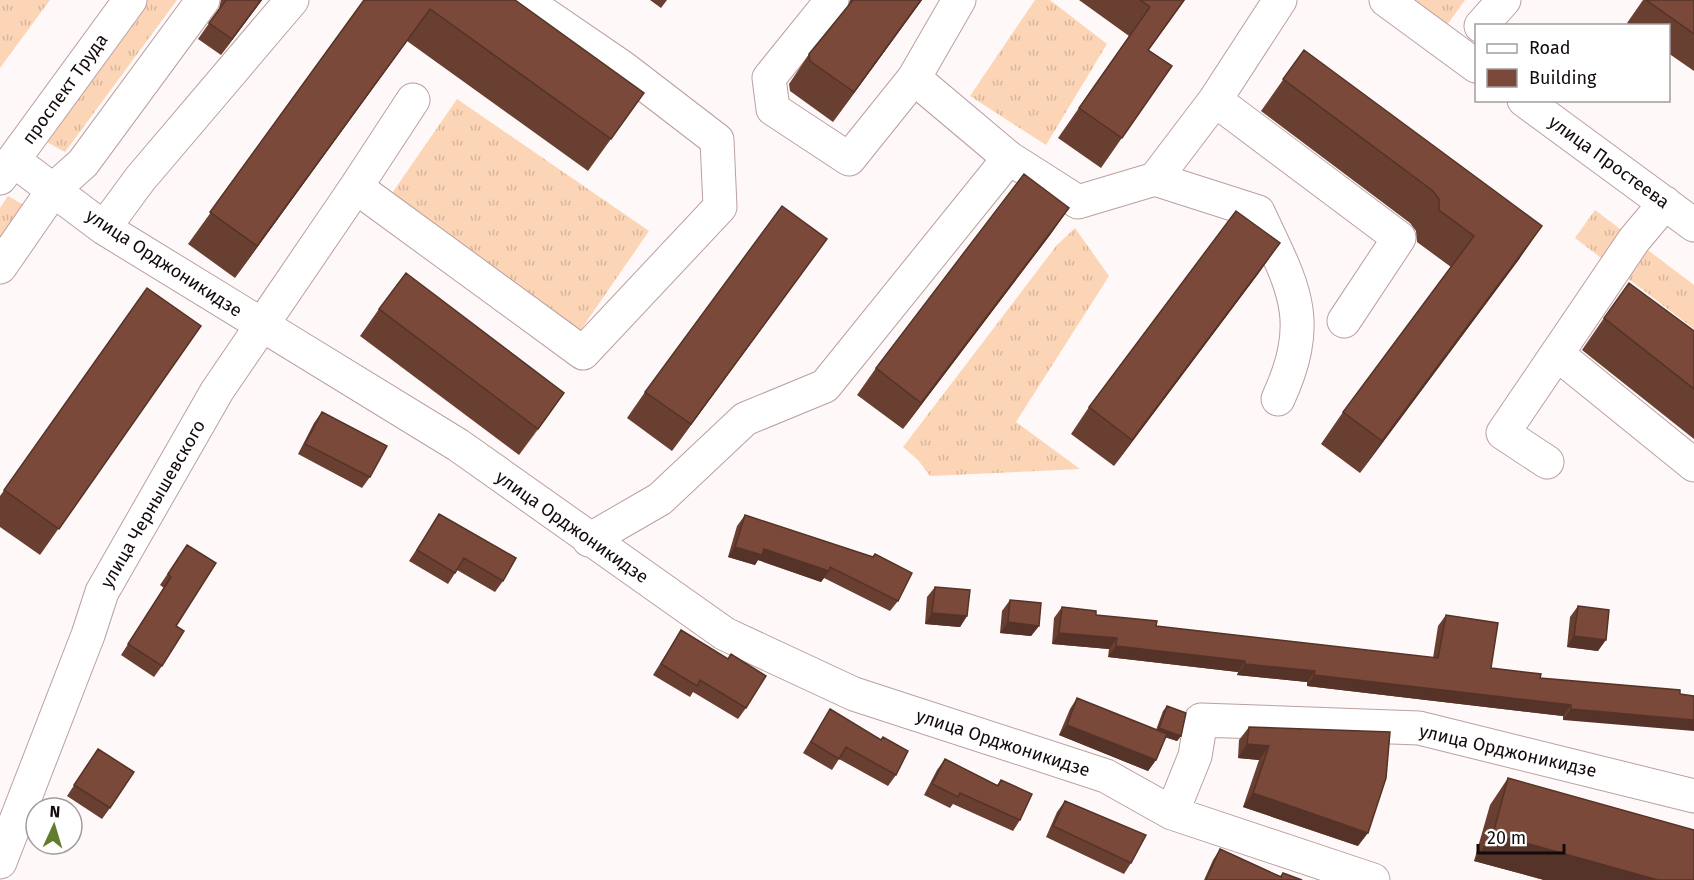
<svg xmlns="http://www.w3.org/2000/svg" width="1694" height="880" viewBox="0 0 1694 880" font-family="'Fira Sans',sans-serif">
<defs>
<pattern id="grass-tufts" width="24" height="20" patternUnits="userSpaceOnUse" patternTransform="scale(1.5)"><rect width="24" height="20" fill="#fcd5b6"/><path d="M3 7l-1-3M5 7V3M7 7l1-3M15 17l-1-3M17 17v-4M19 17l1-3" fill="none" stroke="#d7b69b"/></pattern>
</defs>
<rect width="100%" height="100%" fill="#fef8f8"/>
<!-- grass -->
<path fill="url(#grass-tufts)" d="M 0,0 L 50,0 L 0,68 Z
M 146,0 L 177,0 L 65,152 L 43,140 Z
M 1035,0 L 1050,0 L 1107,44 L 1046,145 L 970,96 Z
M 1411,0 L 1465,0 L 1447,25 Z
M 457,99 L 649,231 L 569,347 L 377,215 Z
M 8,196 L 31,209 L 0,254 L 0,208 Z
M 1595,210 L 1694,285 L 1694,329 L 1575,238 Z
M 1075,228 L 1109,276 L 1016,422 L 1080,469 L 930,476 L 918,460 L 903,447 L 1057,245 Z"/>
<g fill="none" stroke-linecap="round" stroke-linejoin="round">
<defs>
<path id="minor" d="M 832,0 L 769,78 L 773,109 L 849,159 L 914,78 L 1009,158 L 1078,202 L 1155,179 L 1258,212 C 1293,287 1315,318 1278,399
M 1386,0 L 1476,66
M 1481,26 L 1504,0
M 914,78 L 959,0
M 1215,100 L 1399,238 L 1344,321
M 1524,100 L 1694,225
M 13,160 L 104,228 L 458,445 L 725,634 L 854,694 L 1106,776 L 1172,813 L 1373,880
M 0,178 L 130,0
M 1155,179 L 1215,100 L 1280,0
M 356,187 L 413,100
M 104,228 L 140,179 L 292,0
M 0,267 L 54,189 L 83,163 L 203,0
M 1557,354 L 1694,465
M 1547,462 L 1503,433 L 1634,240 L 1665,203
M 589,540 L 660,499 L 745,419 L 825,386 L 1009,158
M 1172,813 L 1195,756 L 1201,720 L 1419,728 L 1694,796
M 0,862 L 88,635 L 102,592 L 217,391 L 356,187 L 583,353 L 720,207 L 717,140 L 622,67 L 524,0"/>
</defs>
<!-- minor casing -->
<use href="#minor" stroke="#bba0a0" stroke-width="35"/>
<!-- minor -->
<use href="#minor" stroke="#fff" stroke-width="33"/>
</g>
<!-- wall -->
<path fill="#693f31" d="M 221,0 L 262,0 L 221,55 L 198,39 L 219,9 Z
M 364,0 L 515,0 L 644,93 L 588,171 L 407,41 L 235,278 L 188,244 Z
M 650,0 L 667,0 L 661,8 Z
M 850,0 L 922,0 L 833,122 L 790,91 L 789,84 L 809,54 L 848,6 Z
M 1079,0 L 1185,0 L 1149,50 L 1172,66 L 1101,168 L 1058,138 L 1129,36 Z
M 1643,0 L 1694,0 L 1694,71 L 1668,53 L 1668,26 L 1630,26 L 1627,23 Z
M 1304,50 L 1520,258 L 1360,473 L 1321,444 L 1343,412 L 1451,267 L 1417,242 L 1416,231 L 1410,223 L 1261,111 Z
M 1069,208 L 1050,235 L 903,429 L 857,395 L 876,368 Z
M 808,265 L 672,451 L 627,418 L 645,392 Z
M 1261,270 L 1114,466 L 1071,434 L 1089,407 Z
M 147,288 L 201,326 L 40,555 L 0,527 L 0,496 Z
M 379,309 L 564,393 L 519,455 L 360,336 Z
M 1604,318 L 1694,331 L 1694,439 L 1582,350 Z
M 322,412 L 370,477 L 362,488 L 298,454 L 314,423 Z
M 439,515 L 503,581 L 495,592 L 457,570 L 448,584 L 409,561 Z
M 745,515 L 872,557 L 875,554 L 898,601 L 890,611 L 824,578 L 821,582 L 758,560 L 755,565 L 728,557 L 737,526 Z
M 187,545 L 176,626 L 162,666 L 154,677 L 121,655 L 164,588 L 160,585 Z
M 935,587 L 967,616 L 960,627 L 925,624 L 927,597 Z
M 1010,600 L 1039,626 L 1031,636 L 1000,633 L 1002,611 Z
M 1578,606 L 1598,651 L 1567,647 L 1570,617 Z
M 1062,607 L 1096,615 L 1156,626 L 1433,658 L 1438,626 L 1446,615 L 1491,668 L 1540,678 L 1680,690 L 1563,720 L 1563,716 L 1307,686 L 1307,682 L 1237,675 L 1238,672 L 1108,657 L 1109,649 L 1052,644 L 1054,618 Z
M 681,630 L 746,708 L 738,719 L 693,692 L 690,697 L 653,675 Z
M 1077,698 L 1156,730 L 1163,711 L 1167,706 L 1181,736 L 1177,741 L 1165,737 L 1156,760 L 1148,771 L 1059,735 L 1070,709 Z
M 830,709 L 896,775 L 888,786 L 839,759 L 832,770 L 803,753 L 823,720 Z
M 1249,727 L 1358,846 L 1243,807 L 1259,760 L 1238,758 L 1239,740 Z
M 98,749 L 110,808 L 102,819 L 67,796 Z
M 945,759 L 997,785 L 1001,780 L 1020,820 L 1013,831 L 953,804 L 950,808 L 924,795 L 937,770 Z
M 1508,778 L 1694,880 L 1544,880 L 1474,861 L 1490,805 Z
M 1065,801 L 1131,863 L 1124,874 L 1046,837 L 1057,812 Z
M 1220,849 L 1280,876 L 1283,873 L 1302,880 L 1204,880 L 1213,860 Z"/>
<!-- shaded-wall -->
<path fill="#553328" d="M 261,0 L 262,0 L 221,55 L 232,39 Z
M 921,0 L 922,0 L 833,122 L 854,92 Z
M 430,9 L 407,41 L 235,278 L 257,246 Z
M 1069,208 L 1050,235 L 903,429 L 921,403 Z
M 1542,226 L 1520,258 L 1360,473 L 1382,441 Z
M 827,239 L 808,265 L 672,451 L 691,424 Z
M 1280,243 L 1261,270 L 1114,466 L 1132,440 Z
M 564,393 L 546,419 L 519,455 L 538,429 Z
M 735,547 L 764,549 L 829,571 L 821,582 L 758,560 L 755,565 L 728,557 Z
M 932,613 L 967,616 L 960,627 L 925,624 Z
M 1008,622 L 1039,626 L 1031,636 L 1000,633 Z
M 1059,633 L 1117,638 L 1109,649 L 1052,644 Z
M 1574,636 L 1606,640 L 1598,651 L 1567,647 Z
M 1116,646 L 1245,661 L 1238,672 L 1108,657 Z
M 1245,664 L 1315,671 L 1307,682 L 1237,675 Z
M 1314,675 L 1571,705 L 1563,716 L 1307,686 Z
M 1571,709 L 1694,720 L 1694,731 L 1563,720 Z
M 1067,725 L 1156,760 L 1148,771 L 1059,735 Z
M 1159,728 L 1181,736 L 1177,741 L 1155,734 Z
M 1247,744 L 1269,746 L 1259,760 L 1238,758 Z
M 1253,793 L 1368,833 L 1358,846 L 1243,807 Z
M 1493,834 L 1658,880 L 1544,880 L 1474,861 Z"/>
<!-- building -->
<path fill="#7a4939" stroke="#553328" stroke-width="1.5" d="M 226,0 L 261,0 L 232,39 L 209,23 Z
M 364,0 L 515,0 L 644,93 L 611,139 L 430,9 L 257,246 L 210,212 Z
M 853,0 L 921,0 L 854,92 L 810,61 L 809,54 Z
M 1140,0 L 1184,0 L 1148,50 L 1172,66 L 1122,138 L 1079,108 L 1150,7 Z
M 1646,0 L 1694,0 L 1694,34 Z
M 1304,50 L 1542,226 L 1382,441 L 1343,412 L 1474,236 L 1439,210 L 1439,199 L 1433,191 L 1283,79 Z
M 1024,174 L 1069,208 L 921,403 L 876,368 Z
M 782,206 L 827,239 L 691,424 L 645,392 Z
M 1236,211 L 1280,243 L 1132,440 L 1089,407 Z
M 406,273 L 564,393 L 538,429 L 379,309 Z
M 1629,283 L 1694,331 L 1694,389 L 1604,318 Z
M 147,288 L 201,326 L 59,529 L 4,490 Z
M 322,412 L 387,446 L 370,477 L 305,444 Z
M 439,514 L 516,558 L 503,581 L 464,558 L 455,573 L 417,550 Z
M 745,515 L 873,557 L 875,554 L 912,573 L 898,601 L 830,567 L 829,571 L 764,549 L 762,555 L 735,547 Z
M 187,545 L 216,563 L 176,626 L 184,631 L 162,666 L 128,644 L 171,577 L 168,574 Z
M 935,587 L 970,590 L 967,616 L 932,613 Z
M 1010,600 L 1041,603 L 1039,626 L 1008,622 Z
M 1578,606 L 1609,610 L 1606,640 L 1574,636 Z
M 1062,607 L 1096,611 L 1096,615 L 1157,621 L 1156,626 L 1438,658 L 1446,615 L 1498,623 L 1491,668 L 1541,674 L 1540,678 L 1680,690 L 1680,694 L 1694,696 L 1694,720 L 1571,709 L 1571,705 L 1314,675 L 1315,671 L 1245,664 L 1245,661 L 1116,646 L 1117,638 L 1059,633 Z
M 681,630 L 728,659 L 731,654 L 766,676 L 746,708 L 700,680 L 697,686 L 661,664 Z
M 1077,698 L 1167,734 L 1156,760 L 1067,725 Z
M 1167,706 L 1186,713 L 1181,736 L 1159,728 Z
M 830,709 L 881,740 L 883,737 L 908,751 L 896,775 L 846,747 L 839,759 L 811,742 Z
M 1249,727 L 1390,732 L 1386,778 L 1368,833 L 1253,793 L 1269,746 L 1247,744 Z
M 98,749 L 134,772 L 110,808 L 74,785 Z
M 945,759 L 998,786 L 1001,780 L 1032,794 L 1020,820 L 960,793 L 958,797 L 932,784 Z
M 1508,778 L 1694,830 L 1694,880 L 1658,880 L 1493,834 Z
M 1065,801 L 1146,835 L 1131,863 L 1053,826 Z
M 1220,849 L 1281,877 L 1283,873 L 1302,880 L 1206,880 Z"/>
<g text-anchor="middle" stroke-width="6" stroke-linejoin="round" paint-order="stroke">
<!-- street labels -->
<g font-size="18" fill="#140b0b" stroke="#fff">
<text transform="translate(65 89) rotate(-54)" y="6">проспект Труда</text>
<text transform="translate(1609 162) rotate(36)" y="6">улица Простеева</text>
<text transform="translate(164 263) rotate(33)" y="6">улица Орджоникидзе</text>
<text transform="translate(153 504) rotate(-60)" y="6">улица Чернышевского</text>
<text transform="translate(572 527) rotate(35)" y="6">улица Орджоникидзе</text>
<text transform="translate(1003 743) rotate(18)" y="6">улица Орджоникидзе</text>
<text transform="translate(1508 751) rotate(13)" y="6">улица Орджоникидзе</text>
</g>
</g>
<!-- legend -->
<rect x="1475" y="24" width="195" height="78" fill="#ffffff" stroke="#a19d9d" stroke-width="1.5"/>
<rect x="1487" y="44" width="30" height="9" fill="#ffffff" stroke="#a19d9d" stroke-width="1.5"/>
<text x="1529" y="54" font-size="18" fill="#140b0b">Road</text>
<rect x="1487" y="69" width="30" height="18" fill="#7a4939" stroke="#a19d9d" stroke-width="1.5"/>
<text x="1529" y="84" font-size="18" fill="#140b0b">Building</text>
<!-- north arrow -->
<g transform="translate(54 826) rotate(4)"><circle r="28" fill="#ffffff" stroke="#a19d9d" stroke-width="1.5"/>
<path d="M0-4.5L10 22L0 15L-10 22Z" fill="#637c2e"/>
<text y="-9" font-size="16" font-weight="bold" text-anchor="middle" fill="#140b0b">N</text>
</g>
<!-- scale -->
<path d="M1478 844v9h86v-9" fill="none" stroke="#140b0b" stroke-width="3"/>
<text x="1487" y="844" font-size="18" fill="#140b0b" stroke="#ffffff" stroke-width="4.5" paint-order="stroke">20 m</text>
</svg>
